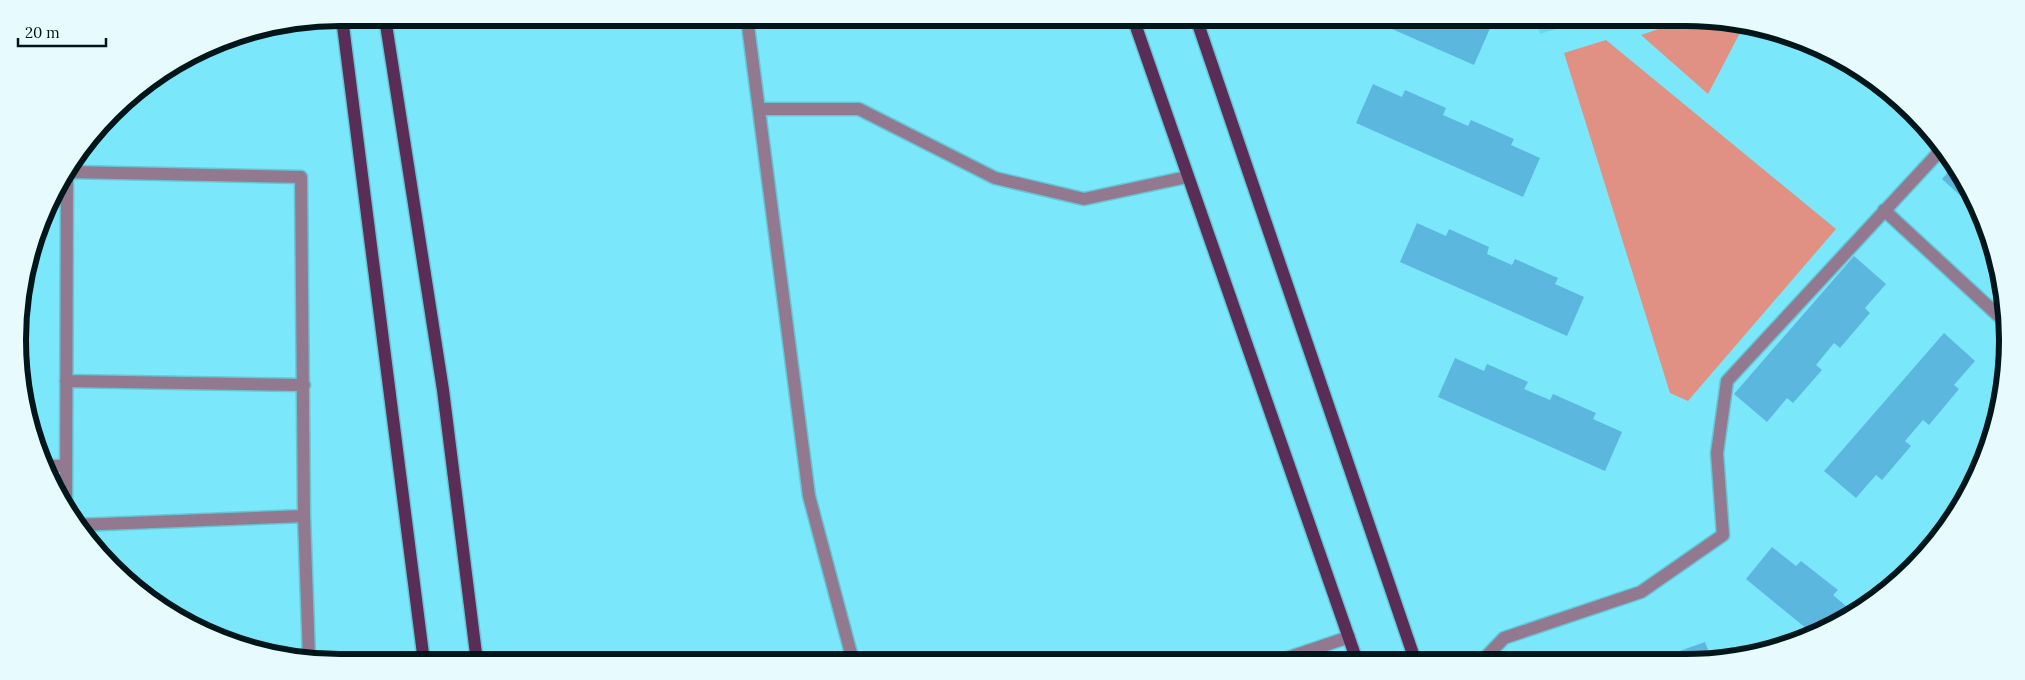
<svg xmlns="http://www.w3.org/2000/svg" width="2025" height="680" viewBox="0 0 2025 680" font-family="Lora,serif">
<rect width="100%" height="100%" fill="#7ae8fa"/>
<!-- built -->
<path fill="#5fddf1" d="M 1535,18 L 1592,18 L 1540,34 Z"/>
<!-- green -->
<path fill="#e09184" d="M 1691,18 L 1744,25 L 1708,94 L 1641,35 Z
M 1606,40 L 1836,229 L 1688,401 L 1670,393 L 1564,53 Z"/>
<!-- building -->
<path fill="#5cb7df" d="M 1367,18 L 1471,18 L 1491,26 L 1474,65 Z
M 1373,84 L 1402,97 L 1405,90 L 1446,108 L 1443,115 L 1468,126 L 1471,120 L 1514,139 L 1511,145 L 1540,158 L 1523,197 L 1356,123 Z
M 1953,166 L 1964,179 L 1974,208 L 1942,179 Z
M 1417,223 L 1446,236 L 1449,229 L 1489,247 L 1487,254 L 1512,265 L 1515,259 L 1558,278 L 1555,284 L 1584,297 L 1567,336 L 1400,262 Z
M 1854,256 L 1886,284 L 1865,308 L 1870,313 L 1840,348 L 1834,343 L 1816,365 L 1822,370 L 1793,403 L 1787,398 L 1767,422 L 1734,394 Z
M 1944,333 L 1975,361 L 1954,385 L 1959,389 L 1929,425 L 1923,420 L 1905,441 L 1911,446 L 1882,480 L 1876,475 L 1856,498 L 1824,471 Z
M 1455,358 L 1484,371 L 1487,364 L 1528,382 L 1524,389 L 1550,400 L 1553,394 L 1596,413 L 1593,419 L 1622,432 L 1605,471 L 1438,397 Z
M 1969,490 L 1964,501 L 1920,555 L 1915,550 Z
M 1772,547 L 1796,566 L 1801,561 L 1838,590 L 1833,595 L 1853,612 L 1827,629 L 1813,634 L 1746,579 Z
M 1705,642 L 1712,660 L 1654,660 Z"/>
<g fill="none" stroke-linecap="round" stroke-linejoin="round">
<defs>
<path id="minor" d="M 747,18 L 809,496 L 853,661
M 759,109 L 859,109 L 995,178 L 1084,199 L 1187,177
M 70,172 L 301,177 L 304,516 L 309,658
M 1884,210 L 2003,320
M 66,381 L 304,385
M 48,466 L 66,466
M 66,506 L 67,176
M 77,525 L 304,516
M 1483,660 L 1504,638 L 1641,592 L 1723,535 L 1717,453 L 1727,381 L 1940,151
M 1278,661 L 1349,637"/>
<path id="primary" d="M 342,18 L 424,662
M 385,18 L 443,390 L 477,662
M 1133,18 L 1357,661
M 1196,18 L 1415,660"/>
</defs>
<!-- minor casing -->
<use href="#minor" stroke="#66c6d6" stroke-width="15"/>
<!-- primary casing -->
<use href="#primary" stroke="#66c6d6" stroke-width="15"/>
<!-- minor -->
<use href="#minor" stroke="#937990" stroke-width="12"/>
<!-- primary -->
<use href="#primary" stroke="#5a2d57" stroke-width="12"/>
</g>
<!-- crop -->
<path d="M0 0H2025V680H0ZM340 26H1685A314 314 0 0 1 1999 340V340A314 314 0 0 1 1685 654H340A314 314 0 0 1 26 340V340A314 314 0 0 1 340 26Z" fill="#e7fafd" fill-rule="evenodd"/>
<path fill="none" stroke="#00161a" stroke-width="6" d="M340 26H1685A314 314 0 0 1 1999 340V340A314 314 0 0 1 1685 654H340A314 314 0 0 1 26 340V340A314 314 0 0 1 340 26Z"/>
<!-- scale -->
<path d="M18 38v8h88v-8" fill="none" stroke="#00161a" stroke-width="2.5"/>
<text x="25" y="38" font-size="15" fill="#00161a" stroke="#e7fafd" stroke-width="4" paint-order="stroke">20 m</text>
</svg>
